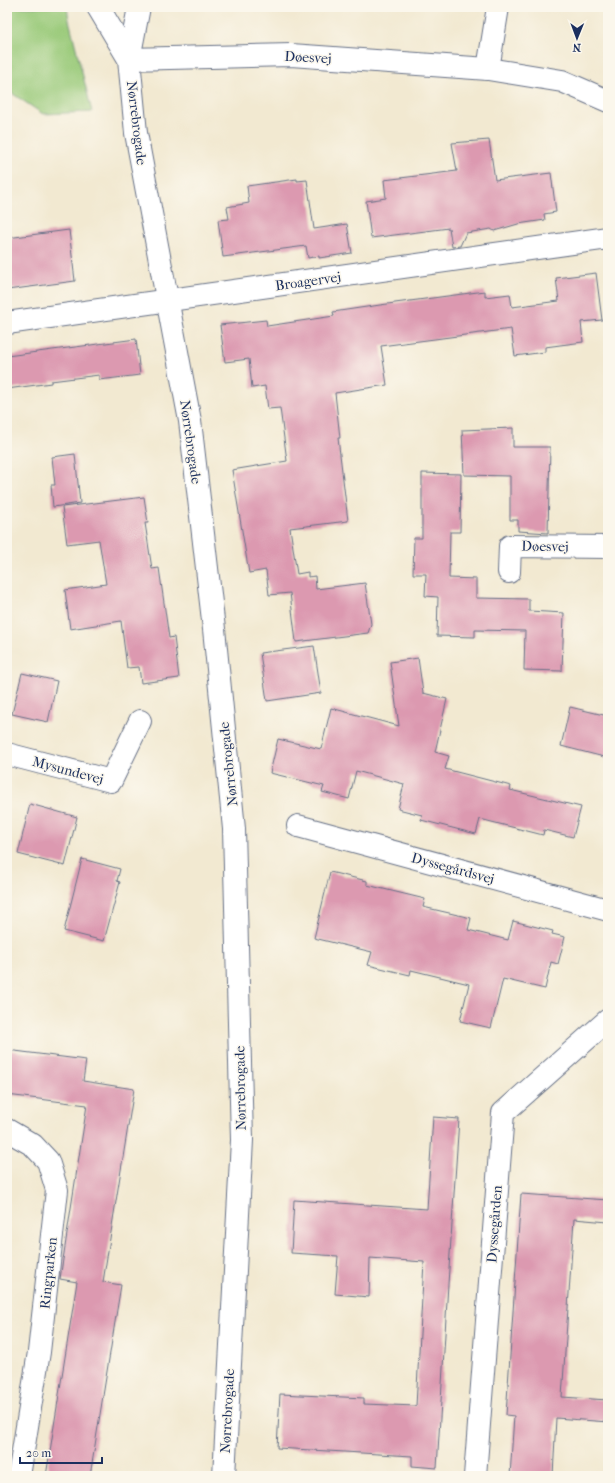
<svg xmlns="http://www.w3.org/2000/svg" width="615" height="1483" viewBox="0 0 615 1483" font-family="'IM FELL French Canon',serif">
<rect width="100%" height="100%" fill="#fbf7ec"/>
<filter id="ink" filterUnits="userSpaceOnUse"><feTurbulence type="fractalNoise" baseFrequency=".025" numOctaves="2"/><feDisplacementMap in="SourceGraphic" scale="8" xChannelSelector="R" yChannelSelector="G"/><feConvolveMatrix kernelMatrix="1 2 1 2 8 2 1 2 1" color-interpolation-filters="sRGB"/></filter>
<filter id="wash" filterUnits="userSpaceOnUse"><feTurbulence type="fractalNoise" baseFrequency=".012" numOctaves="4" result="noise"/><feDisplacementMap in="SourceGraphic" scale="16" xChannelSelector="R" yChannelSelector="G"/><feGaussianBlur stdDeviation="0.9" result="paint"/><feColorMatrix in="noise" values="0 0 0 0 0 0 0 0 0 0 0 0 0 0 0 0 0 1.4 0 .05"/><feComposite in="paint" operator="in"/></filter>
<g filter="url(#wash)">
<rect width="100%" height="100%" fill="#f2e9d1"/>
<!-- green -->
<path fill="#9bcb7b" stroke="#5b7d6c" d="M 7,7 L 67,7 L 69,20 L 92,112 L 43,114 L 7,90 Z"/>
<g id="blocks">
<!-- building -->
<path fill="#dc99b0" d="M 489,140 L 495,180 L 551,173 L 556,212 L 544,214 L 545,220 L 518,224 L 494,231 L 491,229 L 466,233 L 460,246 L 452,247 L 449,228 L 371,238 L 366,201 L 386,198 L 384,180 L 457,171 L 452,143 Z
M 297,179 L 297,181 L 307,180 L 314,229 L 347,224 L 352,253 L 319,258 L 319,256 L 308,258 L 306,246 L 223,257 L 218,220 L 229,219 L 227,207 L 249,203 L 247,186 Z
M 69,230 L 75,281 L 7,290 L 7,238 Z
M 596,273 L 602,320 L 581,322 L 583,342 L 545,347 L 545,352 L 515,356 L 511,329 L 381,346 L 387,385 L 335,393 L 340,438 L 338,438 L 348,521 L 290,528 L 297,574 L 308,572 L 308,577 L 315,576 L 316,589 L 365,583 L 371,624 L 368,633 L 296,642 L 290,593 L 269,595 L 266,570 L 249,573 L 232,470 L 287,461 L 280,408 L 268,409 L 265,386 L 252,388 L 249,359 L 225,362 L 220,325 L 266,320 L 267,326 L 334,316 L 333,312 L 380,305 L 485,291 L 485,297 L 510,294 L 512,307 L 559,301 L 556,278 Z
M 136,339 L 140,375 L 99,380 L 99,375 L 51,381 L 51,383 L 7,389 L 7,356 Z
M 513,428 L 513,447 L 550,447 L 548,533 L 518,531 L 518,520 L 510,520 L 510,476 L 464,475 L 462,430 Z
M 75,454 L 80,503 L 53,507 L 51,485 L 55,485 L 52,457 Z
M 422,473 L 461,474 L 460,532 L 450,532 L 449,578 L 476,579 L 476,598 L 529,599 L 529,611 L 564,613 L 562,671 L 524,670 L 525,631 L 475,630 L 475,637 L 437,636 L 438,597 L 425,596 L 426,574 L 413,574 L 414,538 L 422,538 Z
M 144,497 L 148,523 L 145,523 L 152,569 L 159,568 L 169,638 L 174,637 L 179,678 L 141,683 L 139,667 L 127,668 L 121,621 L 70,629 L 65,590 L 106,584 L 99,540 L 67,544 L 62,507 Z
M 314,646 L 321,693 L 267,701 L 260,653 Z
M 418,658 L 423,693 L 447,699 L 435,752 L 449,756 L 445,769 L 511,786 L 510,790 L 581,807 L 573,837 L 544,830 L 543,835 L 480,819 L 476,834 L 421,820 L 422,815 L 398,809 L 404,784 L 356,771 L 349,799 L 322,792 L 324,786 L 270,773 L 278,739 L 321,749 L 331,708 L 399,726 L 390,662 Z
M 22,673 L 57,681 L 48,722 L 12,714 Z
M 570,707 L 608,716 L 608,758 L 561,746 Z
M 30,804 L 77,817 L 65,866 L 18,854 Z
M 82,859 L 120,869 L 117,881 L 120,882 L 104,941 L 64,931 Z
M 330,872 L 367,881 L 367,885 L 425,899 L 423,907 L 471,918 L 468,930 L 508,940 L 513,921 L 553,931 L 552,934 L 565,937 L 558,964 L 551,962 L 545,989 L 503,979 L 491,1028 L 460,1021 L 469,984 L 411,970 L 410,975 L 368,965 L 372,952 L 314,938 Z
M 7,1050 L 86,1060 L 83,1081 L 134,1089 L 103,1282 L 121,1285 L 90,1476 L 46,1476 L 77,1282 L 60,1279 L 87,1105 L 7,1095 Z
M 433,1117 L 459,1119 L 448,1284 L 437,1468 L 412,1466 L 412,1456 L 277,1448 L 280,1394 L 364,1398 L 364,1404 L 416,1406 L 424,1262 L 370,1258 L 369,1297 L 335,1294 L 338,1256 L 291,1253 L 294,1200 L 427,1209 Z
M 521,1194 L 608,1200 L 608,1222 L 574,1219 L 562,1397 L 608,1400 L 608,1422 L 556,1418 L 553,1476 L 510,1476 L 514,1416 L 506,1415 Z"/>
</g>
</g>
<g filter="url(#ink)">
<use href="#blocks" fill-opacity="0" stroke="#667086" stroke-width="1"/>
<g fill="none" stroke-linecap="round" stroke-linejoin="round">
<defs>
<path id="street" d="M 488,69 L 498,7
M 7,323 L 608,238
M 509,572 L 510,546 L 608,547
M 7,754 L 111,781 L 140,721
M 298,826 L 608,910
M 7,1130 L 33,1145 L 48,1161 L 57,1190 L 39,1352 L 19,1476
M 475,1476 L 503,1113 L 608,1020"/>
<path id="secondary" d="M 98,7 L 129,59
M 139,7 L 129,59 L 136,133 L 190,421 L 214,629 L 234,829 L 242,1140 L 224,1476
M 129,59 L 291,55 L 488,69 L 562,81 L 608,101"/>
</defs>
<!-- street casing -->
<use href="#street" stroke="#667086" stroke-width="24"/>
<!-- secondary casing -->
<use href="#secondary" stroke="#667086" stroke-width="24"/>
<!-- street -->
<use href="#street" stroke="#fff" stroke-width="22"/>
<!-- secondary -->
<use href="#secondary" stroke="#fff" stroke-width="22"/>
</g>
</g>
<g text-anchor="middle" stroke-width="3" stroke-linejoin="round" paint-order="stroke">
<!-- street labels -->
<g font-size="14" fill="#1b2f5e" stroke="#fbf7ec">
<text transform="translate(308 57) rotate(3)" y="5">Døesvej</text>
<text transform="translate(137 123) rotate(83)" y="5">Nørrebrogade</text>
<text transform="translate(308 281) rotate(-8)" y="5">Broagervej</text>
<text transform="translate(191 442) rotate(82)" y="5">Nørrebrogade</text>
<text transform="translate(545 546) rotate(1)" y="5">Døesvej</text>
<text transform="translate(228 764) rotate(-96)" y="5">Nørrebrogade</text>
<text transform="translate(68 770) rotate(15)" y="5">Mysundevej</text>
<text transform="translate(453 868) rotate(15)" y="5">Dyssegårdsvej</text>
<text transform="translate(240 1088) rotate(-91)" y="5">Nørrebrogade</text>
<text transform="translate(494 1224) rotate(-86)" y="5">Dyssegården</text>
<text transform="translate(48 1273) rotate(-84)" y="5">Ringparken</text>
<text transform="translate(227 1411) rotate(-87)" y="5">Nørrebrogade</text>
</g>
</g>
<!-- margin -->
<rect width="615" height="1483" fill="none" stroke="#fbf7ec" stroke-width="24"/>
<!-- north arrow -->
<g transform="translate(577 38) rotate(181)" stroke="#fbf7ec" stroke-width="3" paint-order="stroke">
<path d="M0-3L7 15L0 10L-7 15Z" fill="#1b2f5e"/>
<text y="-6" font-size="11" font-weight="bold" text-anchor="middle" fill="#1b2f5e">N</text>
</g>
<!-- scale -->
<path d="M20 1457v6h82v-6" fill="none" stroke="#1b2f5e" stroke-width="2"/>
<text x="26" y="1457" font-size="12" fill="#1b2f5e" stroke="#fbf7ec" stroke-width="3" paint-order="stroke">20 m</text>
</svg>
